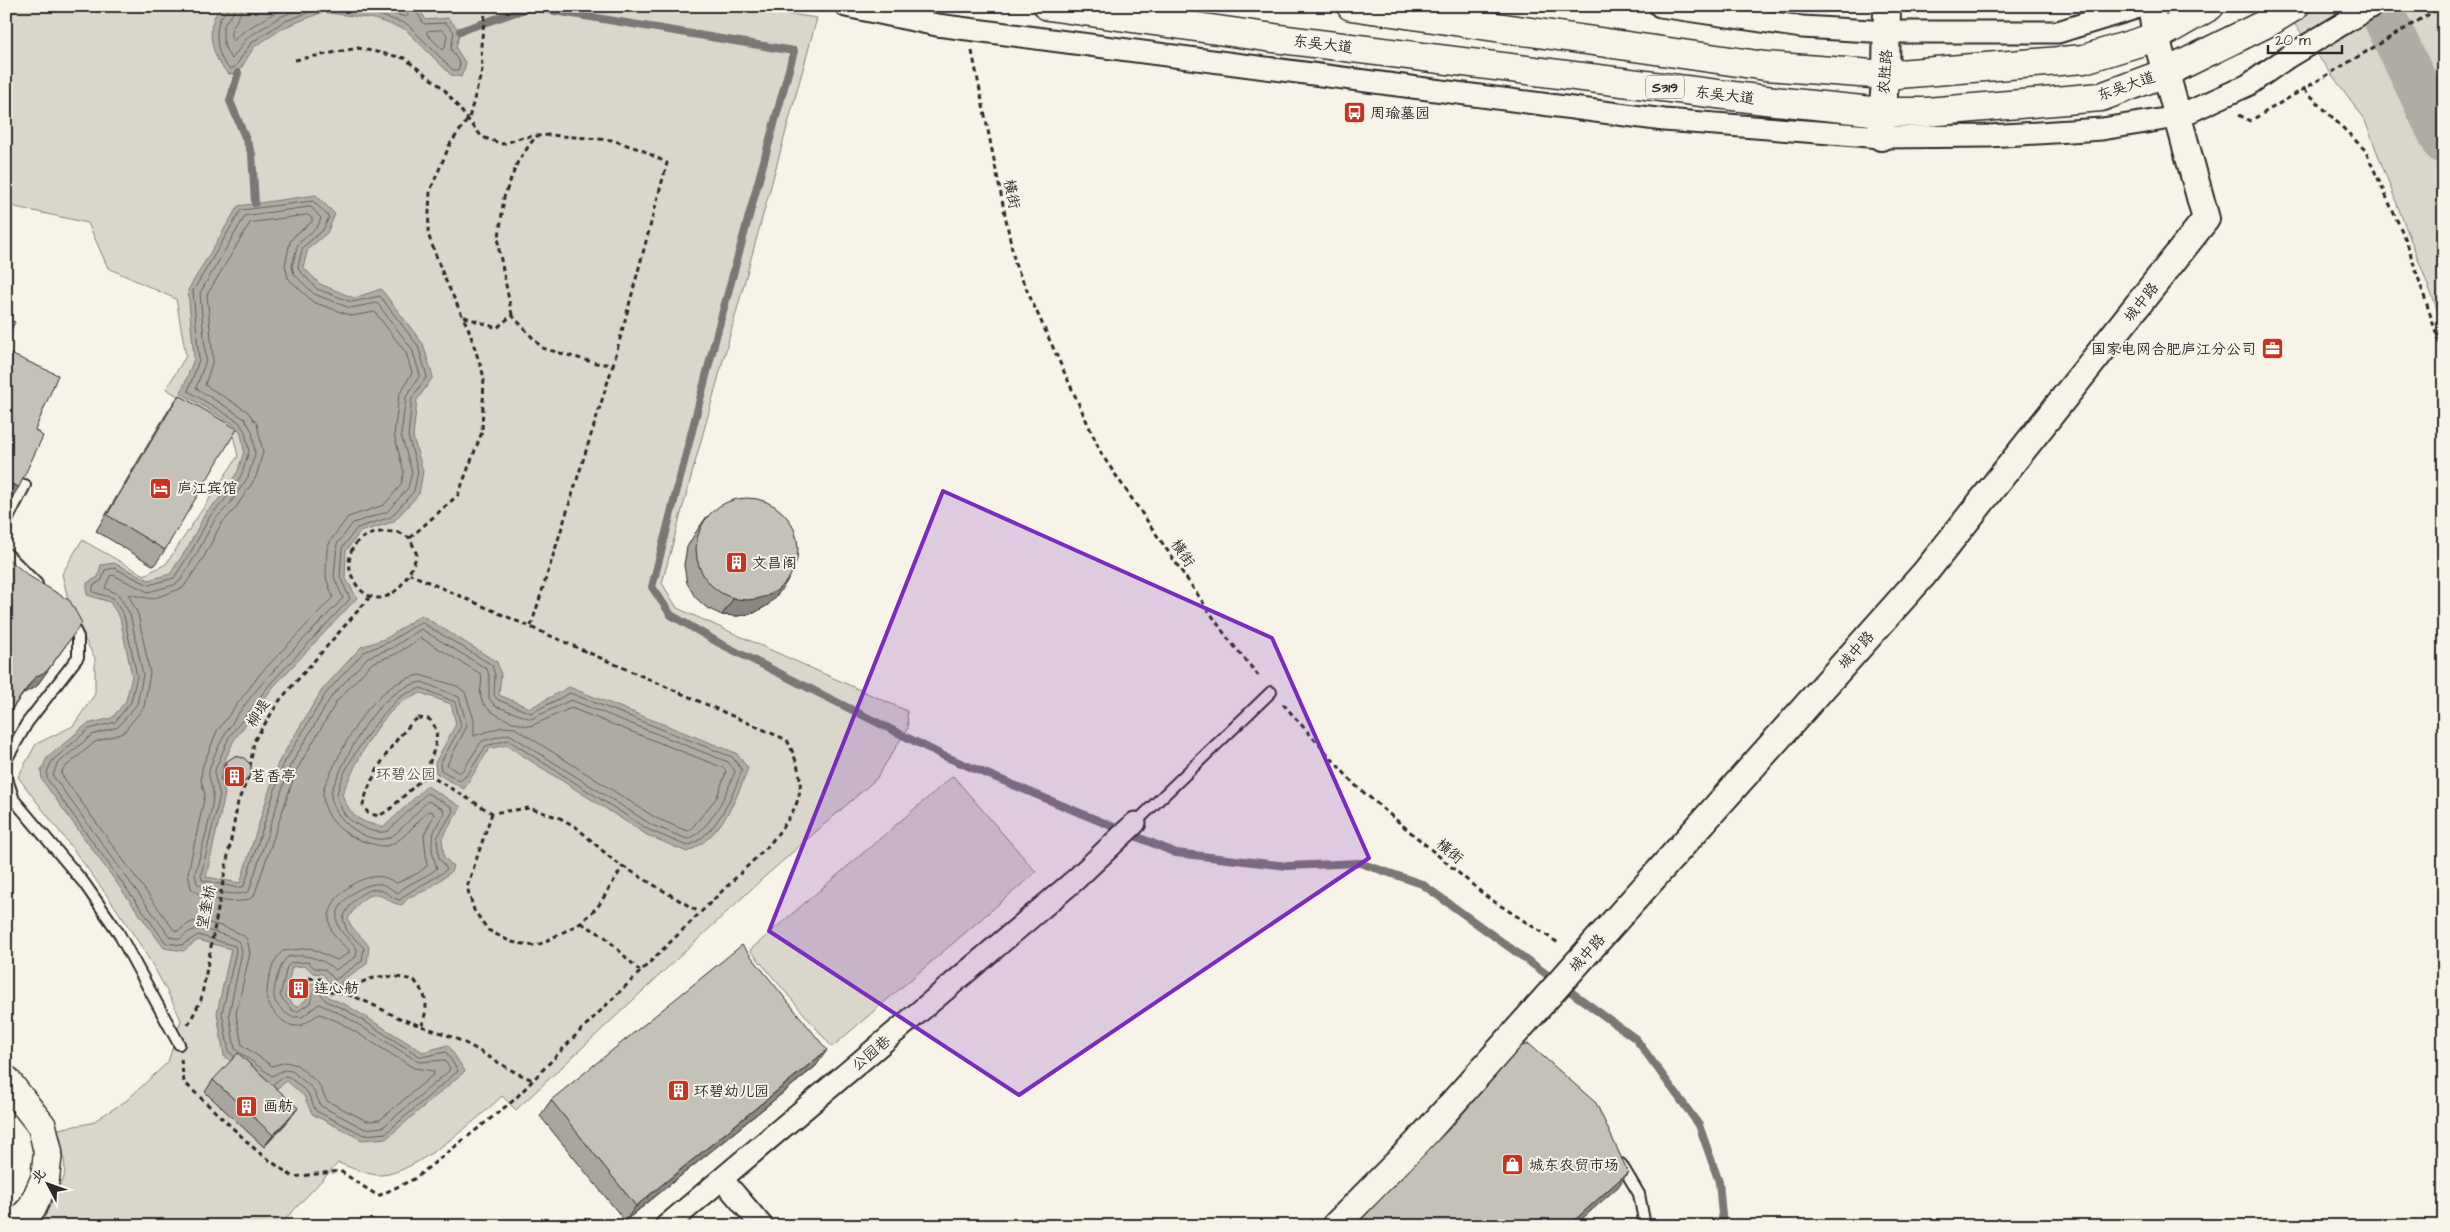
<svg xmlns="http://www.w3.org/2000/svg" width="2450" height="1232" viewBox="0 0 2450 1232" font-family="'Architects Daughter','LXGW WenKai TC',sans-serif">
<rect width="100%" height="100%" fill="#f7f3e8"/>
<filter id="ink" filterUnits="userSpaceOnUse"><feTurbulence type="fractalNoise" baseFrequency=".02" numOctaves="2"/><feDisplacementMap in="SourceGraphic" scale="10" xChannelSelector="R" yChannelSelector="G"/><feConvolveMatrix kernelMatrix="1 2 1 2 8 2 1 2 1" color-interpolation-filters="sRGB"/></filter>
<g filter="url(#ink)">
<!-- green -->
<path fill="#dad6cc" stroke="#82807c" d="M 6,6 L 735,6 L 817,18 L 662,583 L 677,608 L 907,711 L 908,728 L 876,779 L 761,880 L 516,1110 L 502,1096 C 477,1120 415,1173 382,1175 C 369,1176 350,1167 338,1163 L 279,1226 L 30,1226 C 39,1216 60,1189 64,1177 C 67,1165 61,1141 58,1129 L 91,1123 L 126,1101 L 168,1062 L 181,1020 C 142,933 75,853 18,777 L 36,744 L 73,726 L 95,694 L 95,658 L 72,616 L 62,574 L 82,540 L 144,575 L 166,564 L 238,456 L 231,427 L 166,389 L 186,356 L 176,299 L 108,268 L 88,223 L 6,205 Z
M 2281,6 L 2444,6 L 2444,327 L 2364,118 Z
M 953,776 L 1036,872 L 832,1047 L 750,950 Z"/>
<!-- water -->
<path fill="#afaca4" stroke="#7a7874" d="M 226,6 L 417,6 L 426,20 L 448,18 L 460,31 L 456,48 L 466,64 L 461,77 L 451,75 L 405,29 L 374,19 L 323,12 L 285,27 L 254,47 L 238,73 L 229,74 C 214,62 205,32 216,14 C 218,11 223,8 226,6 Z
M 316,195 L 335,214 L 327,233 L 308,249 L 303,267 L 320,284 L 354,298 L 381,289 L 423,344 L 433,377 L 417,400 L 413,437 L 423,471 L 419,494 L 393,522 L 360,532 L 346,551 L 345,577 L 357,598 L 274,686 L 234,740 L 220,771 L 220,777 L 225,794 L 206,877 L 240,883 L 278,763 L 322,690 L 361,647 L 387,638 L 421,615 L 497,662 L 501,675 L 499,695 L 530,708 L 569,687 L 736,753 L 748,768 C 736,801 721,837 687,852 L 647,835 L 506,745 L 489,749 L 464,789 L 436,773 L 435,763 L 456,724 L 451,704 L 421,693 C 415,696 406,699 400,703 C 372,727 357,762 342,794 C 351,818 360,822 384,827 L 427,786 L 461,807 L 442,838 L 444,857 L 453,866 L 451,872 L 427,890 L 409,897 L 402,905 C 392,904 389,899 381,896 C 365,890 355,908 348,919 C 352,931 363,936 369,947 L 367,964 L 342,980 L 341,988 L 333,988 L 323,974 L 313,973 L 306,966 L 292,967 L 285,996 L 296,1007 L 306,1000 L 310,983 L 320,984 L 328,997 L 348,1006 L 423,1052 L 448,1045 L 465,1071 L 387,1138 L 362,1140 L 312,1114 L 304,1096 L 287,1081 L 273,1091 L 224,1056 L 217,1013 L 231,949 L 198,940 L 183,951 L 164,948 L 42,780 L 41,771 L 47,758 L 87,724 L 112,718 L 126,701 L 132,676 L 120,618 L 110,602 L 87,595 L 87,583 L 98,577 L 101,565 L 114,563 L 149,580 L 170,574 L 188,547 L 206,512 L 220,498 L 238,471 L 244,451 L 241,433 L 236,426 L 181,393 L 194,359 L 188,290 L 238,206 Z"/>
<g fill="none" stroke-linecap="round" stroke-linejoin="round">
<!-- shore -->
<path stroke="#605f5b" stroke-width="1" d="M 229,6 C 228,13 222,14 220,19 C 214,34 217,59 230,69 L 235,67 L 251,43 L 283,22 L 323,7 L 376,14 L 407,24 L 453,70 L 458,70 L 460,64 L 451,49 L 454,32 L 446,23 L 424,24 L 413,6
M 235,6 C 234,14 231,15 227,20 C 219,31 224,51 232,59 L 247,38 L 280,17 L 307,6
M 242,6 C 242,19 225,29 233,41 L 244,31 L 286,6
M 366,6 L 406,17 L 408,15 L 407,6
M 442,30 L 447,35 L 445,48 L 443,50 L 426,33 L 428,31 Z
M 311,207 L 321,218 L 318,226 L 298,244 L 292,266 L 294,274 L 314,294 L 350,308 L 377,303 L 412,349 L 420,375 L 406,397 L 401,435 L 412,472 L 408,488 L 387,512 L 353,523 L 337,544 L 334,577 L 343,598 C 298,648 232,702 210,767 C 206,778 214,786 213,796 C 211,822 201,849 195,874 L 197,883 C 205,891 240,898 249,891 L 289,768 L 331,697 L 368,657 L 392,648 L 421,629 L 487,669 L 489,676 L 489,698 L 495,706 L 531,719 L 571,700 L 728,762 L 735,771 C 728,792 709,832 687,839 L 652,825 L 509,734 L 482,741 L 463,770 L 459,773 L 447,765 L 467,726 L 459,697 L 422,682 C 376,689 349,752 332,789 C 325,814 366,846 388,838 C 399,834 418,810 428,801 L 443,809 L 444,813 C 431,834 428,844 437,868 C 425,879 409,882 398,893 C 392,890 387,885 380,884 C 363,882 334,902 337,921 C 339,935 351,938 357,949 L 356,957 L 335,970 C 323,959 305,953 288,957 C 280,962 271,992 275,1001 C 278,1007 286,1014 292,1017 L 302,1017 L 319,1004 L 343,1015 L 419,1062 L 444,1060 L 450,1068 L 449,1071 L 383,1127 L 365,1129 L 321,1106 L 312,1088 L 292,1071 L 284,1070 L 272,1076 L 235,1049 L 229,1014 L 242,952 L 240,943 C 235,937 202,927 194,930 C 189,931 184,936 180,939 L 170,937 L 53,776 L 57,764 L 92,735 L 118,727 L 137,704 L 143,675 L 130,614 L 118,594 L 105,588 L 110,576 L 113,575 L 148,592 L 174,585 L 180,581 L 197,553 L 215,519 L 229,505 L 248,477 L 255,454 L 252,431 L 245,419 L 196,388 L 206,360 L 200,293 L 245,216 Z
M 308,215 L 312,218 L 312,222 L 295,235 L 290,242 L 285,265 L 288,278 L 313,302 L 352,316 L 375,312 L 406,353 L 412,373 L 399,395 L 394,435 L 404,472 L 401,485 L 384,505 L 348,517 L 331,540 L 327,549 L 326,578 L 333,597 L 260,674 L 217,731 L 202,768 L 201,780 L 205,795 L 188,873 L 191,888 C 202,900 242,907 254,896 L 296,771 L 337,701 L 372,663 L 396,654 L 421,638 L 481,674 C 483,682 479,690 481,698 C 484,713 518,726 531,726 L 571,708 L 724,768 L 726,772 L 717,797 L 691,829 L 687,831 L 656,818 L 515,728 L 502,727 L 474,736 L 474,720 L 465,692 L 457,686 L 420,675 C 377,682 351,731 334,766 C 330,775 323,785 323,795 C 324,822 349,839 373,844 C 380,846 386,847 392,844 C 405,838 418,821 428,811 L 433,812 L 434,815 L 424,835 L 427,866 L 418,873 L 397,883 C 392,881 388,878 383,877 C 361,873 330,895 329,918 C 329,933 339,942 349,950 L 349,953 L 337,960 L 310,948 L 283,951 C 272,959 266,984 267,997 C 268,1009 284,1026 296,1026 C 306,1026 312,1017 320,1014 L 339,1022 L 414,1068 L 434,1071 L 434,1074 L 380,1120 L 367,1121 L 327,1101 L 318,1083 L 297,1065 L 286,1062 L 272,1066 L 242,1045 L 236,1014 L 250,953 L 247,939 C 239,930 204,919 192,922 C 187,924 183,928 178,931 L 174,930 L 61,774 L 63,769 L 95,742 L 123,733 L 144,707 L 150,673 L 138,614 L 128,594 L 152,599 L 183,588 L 204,557 L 221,524 L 235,509 L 256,477 L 263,452 L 257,424 L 247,411 L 205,385 L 213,360 L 207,295 L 250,223 Z
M 234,1056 L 229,1052 L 222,1013 L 236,951 L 235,946 L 198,935 L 182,945 L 166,943 L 47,779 L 47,772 L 52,761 L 89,729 L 115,722 L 131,702 L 137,676 L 124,616 L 113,598 L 93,592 L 93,586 L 102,580 L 105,570 L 114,568 L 149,585 L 174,578 L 192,550 L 210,516 L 224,501 L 242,474 L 249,451 L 245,432 L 239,422 L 188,391 L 199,360 L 193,291 L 241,210 L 313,201 L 329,217 L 323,230 L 303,247 L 298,266 L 299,270 L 317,289 L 352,302 L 380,296 L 418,346 L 427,376 L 412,398 L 408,436 L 418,471 L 414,491 L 391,517 L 357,528 L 342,548 L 340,577 L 350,599 L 271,683 L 229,737 L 215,770 L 215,778 L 220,795 L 201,875 L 202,880 L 238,888 L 244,886 L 283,765 L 326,693 L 364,652 L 389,642 L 421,622 L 492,665 L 495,675 L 494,695 L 498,700 L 531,713 L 570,693 L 732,757 L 742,770 C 733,796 715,837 687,846 L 649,830 L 508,740 L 486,746 L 468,774 L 460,781 L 441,770 L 440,764 L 461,726 L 455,702 L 421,688 C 414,691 402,694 397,700 C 379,716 338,772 337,796 C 339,801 341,810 345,815 C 353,824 375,836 388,831 L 427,793 L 452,807 L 453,811 L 437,838 L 439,858 L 447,869 C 432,882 413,887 400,900 C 392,899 389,893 382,891 C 365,884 347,905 343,919 L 347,931 L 364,948 L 362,961 L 335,980 L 326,970 L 315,968 L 308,962 L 291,963 L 287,967 L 280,996 L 292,1010 L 297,1012 L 310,1003 L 314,991 L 317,989 L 326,1001 L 346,1010 L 421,1057 L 446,1052 L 458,1071 L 386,1133 L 364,1135 L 316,1111 L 308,1093 L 289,1077 L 284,1076 L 273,1084"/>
<!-- stream -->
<path stroke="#7a7874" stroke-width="8" d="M 460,31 L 531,7 L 794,51 L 717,333 L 652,587 L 671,615 L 719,643 L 944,756 L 1176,853 L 1287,866 L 1360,863 L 1422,884 L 1636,1039 L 1699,1125 L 1719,1182 L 1723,1226
M 238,73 L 230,101 L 252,154 L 255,203"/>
<!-- river -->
<path stroke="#afaca4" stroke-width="44" d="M 2379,6 L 2444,142"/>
<defs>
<path id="service" d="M 6,522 L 25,485
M 6,553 L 37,584
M 6,760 L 27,723 L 78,657 L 78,637 L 70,621
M 6,776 L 14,800 L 84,883 L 118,932 L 179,1044
M 1135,823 L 1271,692
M 1621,1164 L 1639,1194 L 1645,1226"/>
<path id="minor" d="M 846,6 L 937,25 L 1664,120 L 1881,137 L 1989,136 L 2102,129 L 2178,117 L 2248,85 L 2288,57 L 2372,6
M 1660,6 L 1802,27 L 1888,32 L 2058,32 L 2142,6
M 722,1179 L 762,1226
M 666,1226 L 1075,880 L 1135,823"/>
<path id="tertiary" d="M 1881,137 L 1882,112 L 1886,75 L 1887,6
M 1335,1226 L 1417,1143 L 1924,574 L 2206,219 L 2156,37 L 2151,6"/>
<path id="secondary" d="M 6,1080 L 42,1126 L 48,1152 L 45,1179 L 32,1208 L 15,1226"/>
<path id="primary" d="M 1048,6 L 1288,40 L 1765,100 L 1882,112 L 1927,112 L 2101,97 L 2165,73 L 2269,22 L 2295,6
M 1351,6 L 1765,66 L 1886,75 L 2084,59 L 2156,37 L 2210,6"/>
</defs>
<!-- service casing -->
<use href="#service" stroke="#2b2b2b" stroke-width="14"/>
<!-- minor casing -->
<use href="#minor" stroke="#2b2b2b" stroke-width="25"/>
<!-- tertiary casing -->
<use href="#tertiary" stroke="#2b2b2b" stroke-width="30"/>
<!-- secondary casing -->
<use href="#secondary" stroke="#2b2b2b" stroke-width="31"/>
<!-- primary casing -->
<use href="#primary" stroke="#2b2b2b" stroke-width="31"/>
<!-- path -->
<path stroke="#2b2b2b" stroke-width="3" stroke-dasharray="5 4" stroke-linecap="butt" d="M 972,51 L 1015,264 L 1102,455 L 1226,636 L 1261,679
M 295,60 L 358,48 L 404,58 L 443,88 L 482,137 L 503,144 L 523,137 L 550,135 L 612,140 L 642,150 L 667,163 L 613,365 L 596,363 L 542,348 L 512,315 L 497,328 L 462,316
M 2304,89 L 2365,150 L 2406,240 L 2444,357
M 2239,115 L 2250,121 L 2443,6
M 512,315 L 498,245 L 504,197 L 518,161 L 536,136
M 398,532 L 410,538 L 417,555 C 380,657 312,547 375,533 C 382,531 391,532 398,532 Z
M 410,538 L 458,495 L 482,432 L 484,377 L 469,330 L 444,277 L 428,234 L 430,191 L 450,144 L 469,118 L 482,70 L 481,45 L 486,6
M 531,626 L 613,365
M 1283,704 L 1355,785 L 1487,897 L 1560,944
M 418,718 L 429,719 C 446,735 429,755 427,774 L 388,811 L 378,816 L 368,813 L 363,805 C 370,776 395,736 418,718 Z
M 250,767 L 254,741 L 280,700 L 369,598
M 427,774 L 492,813 L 529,808 L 560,818 L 576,827 L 614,861 L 699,912
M 492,813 L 467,887 L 474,910 L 488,930 L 511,942 L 536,946 L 581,923 L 599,905 L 623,866
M 581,923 L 604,936 L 640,971
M 309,978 L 321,979 L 331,992 C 354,993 374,1006 395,1016 C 417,1026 441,1031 463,1042 C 487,1054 508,1071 533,1080
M 346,992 C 372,974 383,974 414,980 C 427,996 429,1004 422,1025
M 188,1025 L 201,1000 L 238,802 L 250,773
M 181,1059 L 184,1082 L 258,1152 L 293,1177 L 340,1171 L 378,1196 L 414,1179 L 514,1100 L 580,1031 L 769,845 C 801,804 811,789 787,740 L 410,574"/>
<!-- service -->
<use href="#service" stroke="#f7f3e8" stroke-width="10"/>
<!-- minor -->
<use href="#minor" stroke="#f7f3e8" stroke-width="21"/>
<!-- tertiary -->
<use href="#tertiary" stroke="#f7f3e8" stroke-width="26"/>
<!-- secondary -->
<use href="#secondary" stroke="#f7f3e8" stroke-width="28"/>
<!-- primary -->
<use href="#primary" stroke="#f7f3e8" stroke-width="28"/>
</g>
<!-- wall -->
<path fill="#a9a69f" stroke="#2b2b2b" d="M 179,395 L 165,550 L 154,566 L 96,531 L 168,411 Z
M 707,516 L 779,593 L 768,605 L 754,613 L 738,616 L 722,615 L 707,608 L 695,597 L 687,583 L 684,565 L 687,547 L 696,532 Z
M 227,761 L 248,778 L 239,788 L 231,788 L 223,783 L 221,779 L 224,765 Z
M 816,1066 L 625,1221 L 540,1116 L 551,1100 Z
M 213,1080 L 289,1120 L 264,1147 L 205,1092 Z"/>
<!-- shaded-wall -->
<path fill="#898782" stroke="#2b2b2b" d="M 6,482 L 19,487 L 8,503 L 6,503 Z
M 790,577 L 779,593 L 768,605 L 754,613 L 738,616 L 722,615 L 733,599 Z
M 71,638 L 36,687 L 24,693 L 6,717 L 35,677 Z
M 251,774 L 239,788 L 231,788 L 233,784 Z
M 827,1050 L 816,1066 L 625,1221 L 636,1206 Z
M 298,1108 L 289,1120 L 264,1147 L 273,1135 Z
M 1628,1172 L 1618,1187 L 1574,1226 L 1568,1226 Z"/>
<!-- building -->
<path fill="#c4c1b9" stroke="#2b2b2b" d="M 6,319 L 15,322 L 6,340 Z
M 6,352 L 58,375 L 35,430 L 43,436 L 19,487 L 6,482 Z
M 179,395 L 237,429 L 165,550 L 107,515 Z
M696 549a51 51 0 1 1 102 0a51 51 0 1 1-102 0Z
M 6,557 L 29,576 L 70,601 L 82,623 L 47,671 L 35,677 L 7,715 L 6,714 Z
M 235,756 L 244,758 L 251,765 L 251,774 L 242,784 L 233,784 L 226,779 L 224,774 L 227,761 Z
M 742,945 L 827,1050 L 636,1206 L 551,1100 Z
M 1529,1044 L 1596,1103 L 1628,1172 L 1568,1226 L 1355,1226 L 1451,1127 L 1522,1046 Z
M 238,1053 L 298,1108 L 273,1135 L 213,1080 Z"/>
</g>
<!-- marked area -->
<path fill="#7b2cbf" fill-opacity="0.2" stroke="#7b2cbf" stroke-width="4" stroke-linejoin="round" d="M 943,491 L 1272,638 L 1369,858 L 1019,1095 L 769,931 Z"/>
<!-- icons -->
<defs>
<symbol id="bus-square" viewBox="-11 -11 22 22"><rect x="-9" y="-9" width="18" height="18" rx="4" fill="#c8321e" stroke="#f7f3e8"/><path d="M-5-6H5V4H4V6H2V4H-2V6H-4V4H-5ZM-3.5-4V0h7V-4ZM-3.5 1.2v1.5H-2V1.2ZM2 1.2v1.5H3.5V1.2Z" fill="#fff"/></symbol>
<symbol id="office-square" viewBox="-11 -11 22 22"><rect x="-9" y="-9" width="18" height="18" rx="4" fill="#c8321e" stroke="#f7f3e8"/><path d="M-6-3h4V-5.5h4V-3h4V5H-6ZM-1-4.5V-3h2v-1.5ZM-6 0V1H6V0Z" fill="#fff"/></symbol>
<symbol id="hotel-square" viewBox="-11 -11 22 22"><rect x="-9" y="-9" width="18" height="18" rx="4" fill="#c8321e" stroke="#f7f3e8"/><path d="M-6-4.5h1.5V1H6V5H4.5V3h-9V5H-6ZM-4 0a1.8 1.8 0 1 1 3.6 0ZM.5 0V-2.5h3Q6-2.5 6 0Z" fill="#fff"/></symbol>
<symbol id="building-square" viewBox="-11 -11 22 22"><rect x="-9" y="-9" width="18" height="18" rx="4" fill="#c8321e" stroke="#f7f3e8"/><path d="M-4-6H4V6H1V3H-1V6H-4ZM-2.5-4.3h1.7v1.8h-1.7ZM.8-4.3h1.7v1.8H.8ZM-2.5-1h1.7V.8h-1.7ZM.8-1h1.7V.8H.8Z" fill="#fff"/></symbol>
<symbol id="shop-square" viewBox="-11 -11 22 22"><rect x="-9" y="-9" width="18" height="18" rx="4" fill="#c8321e" stroke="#f7f3e8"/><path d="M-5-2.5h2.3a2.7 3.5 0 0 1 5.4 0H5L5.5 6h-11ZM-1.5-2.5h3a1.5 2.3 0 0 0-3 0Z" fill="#fff"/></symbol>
</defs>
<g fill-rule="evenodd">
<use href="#bus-square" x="1342" y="100" width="25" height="25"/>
<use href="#office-square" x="2260" y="336" width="25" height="25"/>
<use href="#hotel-square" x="148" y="476" width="25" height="25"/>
<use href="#building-square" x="724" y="550" width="25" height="25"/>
<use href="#building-square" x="222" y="764" width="25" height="25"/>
<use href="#building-square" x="286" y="976" width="25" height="25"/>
<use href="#building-square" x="666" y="1078" width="25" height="25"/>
<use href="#building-square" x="234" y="1094" width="25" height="25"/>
<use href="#shop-square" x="1500" y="1152" width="25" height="25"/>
</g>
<g text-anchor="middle" stroke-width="4" stroke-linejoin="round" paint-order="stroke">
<!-- shield labels -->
<rect fill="#f7f3e8" stroke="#686764" stroke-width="1" x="1646" y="75.5" width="38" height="23" rx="4"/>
<g font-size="14" font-weight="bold" fill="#2b2b2b">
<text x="1665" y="92">S319</text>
</g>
<!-- street labels -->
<g font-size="15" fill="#2b2b2b" stroke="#f7f3e8">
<text transform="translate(1323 44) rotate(7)" y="5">东吴大道</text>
<text transform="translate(1885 72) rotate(-86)" y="5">农胜路</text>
<text transform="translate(2126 86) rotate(-19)" y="5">东吴大道</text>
<text transform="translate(1725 95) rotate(7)" y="5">东吴大道</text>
<text transform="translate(1012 194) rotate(78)" y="5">横街</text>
<text transform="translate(2141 302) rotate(-51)" y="5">城中路</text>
<text transform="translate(1183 553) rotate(56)" y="5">横街</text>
<text transform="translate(1856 650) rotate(-48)" y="5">城中路</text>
<text transform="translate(258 713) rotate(-58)" y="5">柳堤</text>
<text transform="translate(1450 851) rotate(40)" y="5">横街</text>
<text transform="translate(206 907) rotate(-79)" y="5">望奎桥</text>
<text transform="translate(1587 953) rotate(-48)" y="5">城中路</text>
<text transform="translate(871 1053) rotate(-40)" y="5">公园巷</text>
</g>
<!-- poi labels -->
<g font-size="15" fill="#2b2b2b" stroke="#f7f3e8" text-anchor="start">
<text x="1370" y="118">周瑜墓园</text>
<text x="2256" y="354" text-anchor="end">国家电网合肥庐江分公司</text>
<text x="177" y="493">庐江宾馆</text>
<text x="752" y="568">文昌阁</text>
<text x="251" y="781">茗香亭</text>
<text x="314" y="993">连心舫</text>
<text x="694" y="1096">环碧幼儿园</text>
<text x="263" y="1111">画舫</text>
<text x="1529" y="1170">城东农贸市场</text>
</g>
<!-- park labels -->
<g font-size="15" fill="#575653" stroke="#f7f3e8">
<text x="406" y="779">环碧公园</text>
</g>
</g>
<!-- margin -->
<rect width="2450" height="1232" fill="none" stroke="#f7f3e8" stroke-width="25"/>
<rect x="12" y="12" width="2425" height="1207" fill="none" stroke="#2b2b2b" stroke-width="2" filter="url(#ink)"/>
<!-- north arrow -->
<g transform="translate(48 1184) rotate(311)" stroke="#f7f3e8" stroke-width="4" paint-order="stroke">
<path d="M0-4L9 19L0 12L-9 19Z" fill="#2b2b2b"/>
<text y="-8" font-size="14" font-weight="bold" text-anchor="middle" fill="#2b2b2b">北</text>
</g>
<!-- scale -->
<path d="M2268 45v8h74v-8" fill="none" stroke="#2b2b2b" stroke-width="2.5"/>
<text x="2275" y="45" font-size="15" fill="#2b2b2b" stroke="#f7f3e8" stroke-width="4" paint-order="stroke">20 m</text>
</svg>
